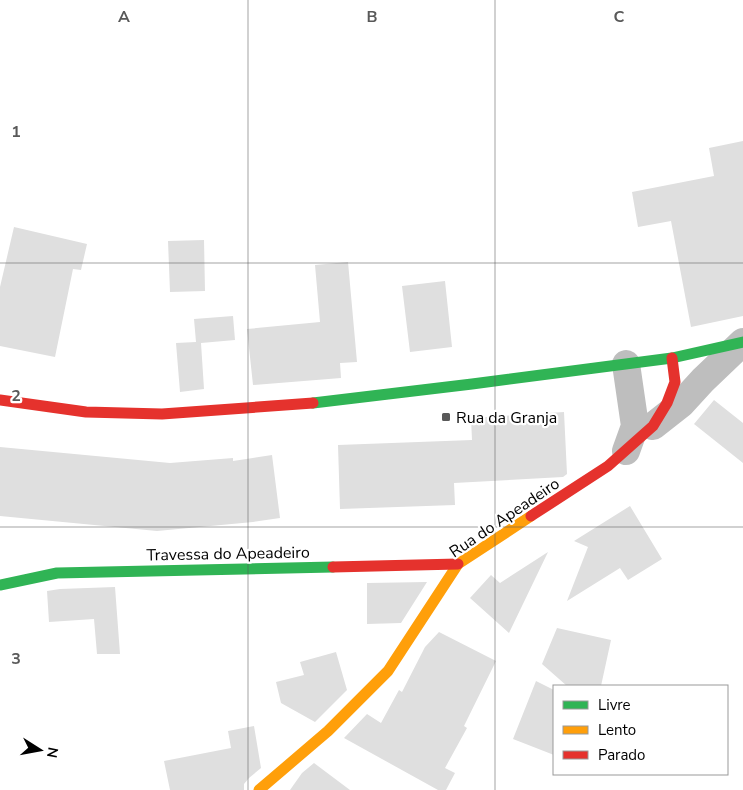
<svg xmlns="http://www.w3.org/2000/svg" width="743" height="790" viewBox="0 0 743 790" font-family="'Nunito Sans',sans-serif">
<rect width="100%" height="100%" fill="#fff"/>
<!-- building -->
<path fill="#dfdfdf" d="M 743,141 L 743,316 L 691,327 L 671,221 L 638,227 L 632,192 L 714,176 L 709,148 Z
M 14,227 L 87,244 L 81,270 L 73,269 L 55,357 L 0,346 L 0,287 Z
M 204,240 L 205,291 L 170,292 L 168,241 Z
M 348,262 L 357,362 L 340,363 L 341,378 L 253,385 L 247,329 L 320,322 L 315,265 Z
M 445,281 L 452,347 L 410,352 L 402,286 Z
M 233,316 L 235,340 L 201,343 L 204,389 L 180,392 L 176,343 L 196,342 L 194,319 Z
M 714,400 L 743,423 L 743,463 L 694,424 Z
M 564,412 L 567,474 L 563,477 L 454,483 L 455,505 L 340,509 L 338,445 L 472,440 L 471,418 Z
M 0,447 L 170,463 L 233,458 L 233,461 L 272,455 L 280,518 L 253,522 L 157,531 L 0,516 Z
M 630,506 L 662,559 L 628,580 L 620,568 L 567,601 L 588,547 L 574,541 Z
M 548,552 L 509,633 L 470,598 L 491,575 L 500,583 Z
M 427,582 L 401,623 L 367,624 L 367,583 Z
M 115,587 L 120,654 L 97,654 L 94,619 L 49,622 L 47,591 L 60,589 Z
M 557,628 L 611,640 L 601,686 L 567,686 L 542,664 Z
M 439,632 L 496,661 L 464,726 L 467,728 L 445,768 L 455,773 L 446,790 L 438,790 L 344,738 L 367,714 L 381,723 L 399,690 L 402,692 L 425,647 Z
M 336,652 L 347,690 L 315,722 L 281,703 L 276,682 L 304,675 L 300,662 Z
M 536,681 L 554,690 L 554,755 L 513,739 Z
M 254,726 L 261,768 L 249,778 L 244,784 L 244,790 L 170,790 L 164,761 L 231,748 L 228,731 Z
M 314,763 L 350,790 L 290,790 L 302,773 Z"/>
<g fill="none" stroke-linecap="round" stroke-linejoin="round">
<!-- street -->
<path stroke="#bebebe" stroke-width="28" d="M 653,426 L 681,404 L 703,380 L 743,342
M 626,451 L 635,426 L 626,364"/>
<!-- fast -->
<path stroke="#30b455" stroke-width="11" d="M 313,403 L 472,384 L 672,358 L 743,342
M 0,585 L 57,573 L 333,567"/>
<!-- slow -->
<path stroke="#ff9f0a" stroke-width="11" d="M 259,790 L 328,731 L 388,671 L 458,564 L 531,516"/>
<!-- jam -->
<path stroke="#e5322d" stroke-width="11" d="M 0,400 L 86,412 L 162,414 L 313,403
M 531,516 L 608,466 L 653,426 L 667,403 L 675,382 L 672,358
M 333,567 L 458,564"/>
</g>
<!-- grid -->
<path fill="none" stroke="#595959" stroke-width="1" stroke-opacity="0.55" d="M 248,0 L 248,790M 495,0 L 495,790M 0,263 L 743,263M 0,527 L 743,527"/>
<!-- markers -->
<rect fill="#595959" stroke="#fff" stroke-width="2" x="441" y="412" width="10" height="10" rx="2.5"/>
<g text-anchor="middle" stroke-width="4.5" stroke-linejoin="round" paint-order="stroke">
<!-- poi labels -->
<g font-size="16" fill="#000" stroke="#fff" text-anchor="start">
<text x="456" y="423">Rua da Granja</text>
</g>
<!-- street labels -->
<g font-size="16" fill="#000" stroke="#fff">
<text transform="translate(504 517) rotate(-34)" y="6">Rua do Apeadeiro</text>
<text transform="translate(228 553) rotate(-1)" y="6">Travessa do Apeadeiro</text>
</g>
</g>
<g font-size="16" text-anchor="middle" font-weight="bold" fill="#595959" stroke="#fff" stroke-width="4.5" stroke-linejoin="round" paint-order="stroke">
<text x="124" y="22">A</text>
<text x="372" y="22">B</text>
<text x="619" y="22">C</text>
<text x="16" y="137">1</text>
<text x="16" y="401">2</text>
<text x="16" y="664">3</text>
</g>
<!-- legend -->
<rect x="553" y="685" width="175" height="90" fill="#ffffff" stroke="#999999"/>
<rect x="563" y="701" width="25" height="8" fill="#30b455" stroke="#999999"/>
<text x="598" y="710" font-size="15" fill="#000000">Livre</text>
<rect x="563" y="726" width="25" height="8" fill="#ff9f0a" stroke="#999999"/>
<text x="598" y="735" font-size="15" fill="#000000">Lento</text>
<rect x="563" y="751" width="25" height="8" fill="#e5322d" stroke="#999999"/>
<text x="598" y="760" font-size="15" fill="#000000">Parado</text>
<!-- north arrow -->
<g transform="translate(40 750) rotate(101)" stroke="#ffffff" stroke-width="4" paint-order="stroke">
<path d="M0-4L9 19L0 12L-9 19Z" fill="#000000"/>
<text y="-8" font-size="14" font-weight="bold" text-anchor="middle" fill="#000000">N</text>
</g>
</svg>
